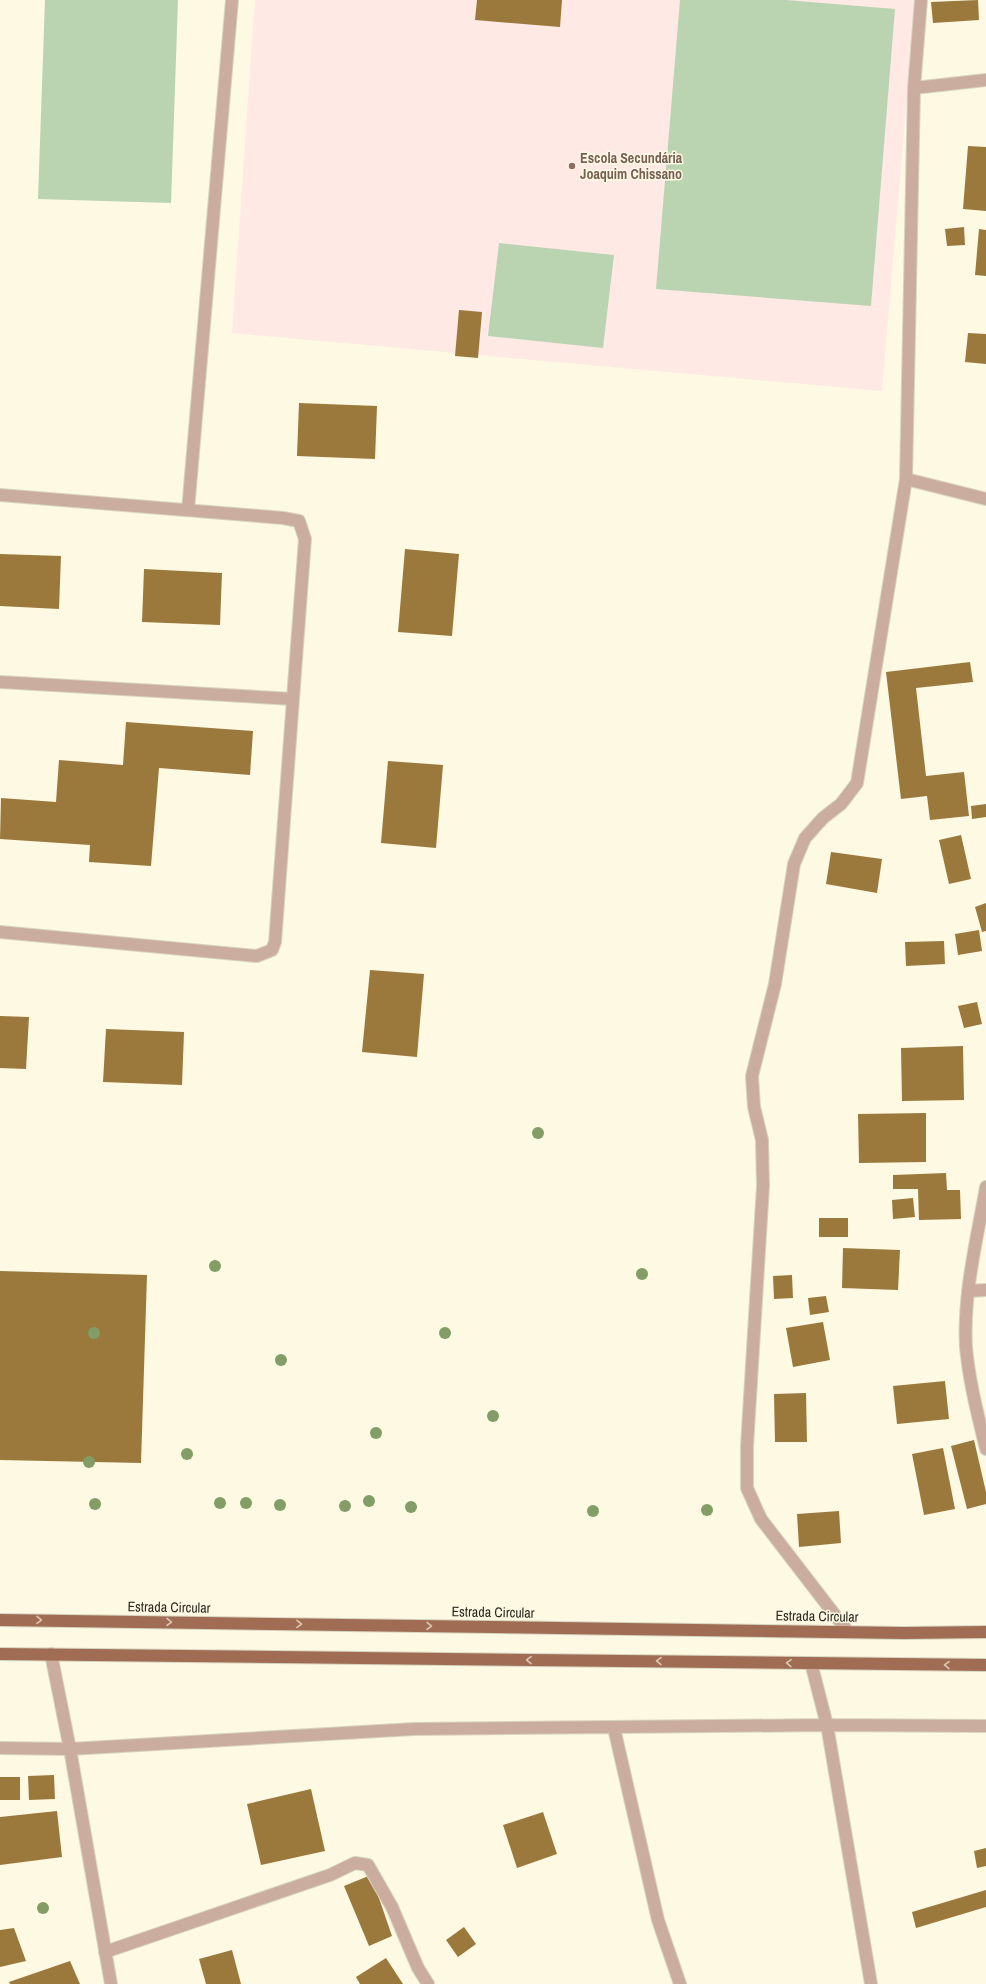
<svg xmlns="http://www.w3.org/2000/svg" width="986" height="1984" viewBox="0 0 986 1984" font-family="'Archivo Narrow',sans-serif">
<rect width="100%" height="100%" fill="#fdf9e2"/>
<!-- education -->
<path fill="#fee9e5" d="M 255,0 L 915,0 L 882,391 L 232,333 Z"/>
<!-- green -->
<path fill="#bad4b1" d="M 45,0 L 178,0 L 171,203 L 38,199 Z
M 680,0 L 786,0 L 895,9 L 871,306 L 656,289 Z
M 499,243 L 614,255 L 603,348 L 488,336 Z"/>
<!-- building -->
<path fill="#9b793d" d="M 477,0 L 562,0 L 560,27 L 475,20 Z
M 978,0 L 979,20 L 933,23 L 931,2 Z
M 968,146 L 986,147 L 986,211 L 963,209 Z
M 964,227 L 965,245 L 947,246 L 945,229 Z
M 979,229 L 986,230 L 986,276 L 975,275 Z
M 459,310 L 482,312 L 478,358 L 455,356 Z
M 968,333 L 986,334 L 986,364 L 965,362 Z
M 299,403 L 377,406 L 375,459 L 297,456 Z
M 405,549 L 459,554 L 452,636 L 398,632 Z
M 0,554 L 61,556 L 59,609 L 0,606 Z
M 144,569 L 222,573 L 220,625 L 142,622 Z
M 970,662 L 973,682 L 916,688 L 926,776 L 964,772 L 969,816 L 930,820 L 927,796 L 901,799 L 886,672 Z
M 126,722 L 253,731 L 250,775 L 159,768 L 151,866 L 89,862 L 90,845 L 0,839 L 1,798 L 56,802 L 59,760 L 123,765 Z
M 388,761 L 443,765 L 436,848 L 381,843 Z
M 986,804 L 986,817 L 972,819 L 971,806 Z
M 961,835 L 971,879 L 949,884 L 939,840 Z
M 831,852 L 882,859 L 877,893 L 826,884 Z
M 986,903 L 986,931 L 982,932 L 975,907 Z
M 979,930 L 982,951 L 958,955 L 955,934 Z
M 944,941 L 945,964 L 906,966 L 905,942 Z
M 370,970 L 424,974 L 417,1057 L 362,1052 Z
M 977,1002 L 982,1024 L 964,1028 L 958,1006 Z
M 0,1016 L 29,1017 L 26,1069 L 0,1068 Z
M 106,1029 L 184,1032 L 182,1085 L 103,1082 Z
M 963,1046 L 964,1100 L 902,1101 L 901,1048 Z
M 926,1113 L 926,1162 L 859,1163 L 858,1114 Z
M 946,1173 L 947,1190 L 960,1190 L 961,1219 L 919,1220 L 918,1189 L 893,1189 L 893,1175 Z
M 913,1198 L 915,1217 L 893,1219 L 892,1200 Z
M 819,1218 L 848,1218 L 848,1237 L 819,1237 Z
M 843,1248 L 900,1250 L 898,1290 L 842,1288 Z
M 0,1271 L 147,1275 L 141,1463 L 0,1460 Z
M 792,1275 L 793,1298 L 774,1299 L 773,1276 Z
M 826,1296 L 829,1312 L 810,1315 L 808,1298 Z
M 823,1322 L 830,1360 L 793,1367 L 786,1328 Z
M 945,1381 L 949,1419 L 897,1424 L 893,1386 Z
M 806,1393 L 807,1442 L 775,1442 L 774,1394 Z
M 974,1440 L 986,1492 L 986,1504 L 967,1509 L 951,1446 Z
M 943,1448 L 955,1509 L 924,1515 L 912,1454 Z
M 839,1511 L 841,1543 L 799,1547 L 797,1514 Z
M 54,1775 L 55,1799 L 29,1800 L 28,1776 Z
M 0,1777 L 20,1777 L 20,1800 L 0,1800 Z
M 311,1789 L 325,1851 L 261,1865 L 247,1804 Z
M 57,1811 L 62,1857 L 0,1865 L 0,1817 Z
M 543,1812 L 557,1854 L 517,1868 L 503,1825 Z
M 986,1848 L 986,1866 L 977,1868 L 974,1851 Z
M 371,1875 L 392,1936 L 369,1946 L 344,1886 Z
M 986,1890 L 986,1907 L 916,1928 L 912,1912 Z
M 464,1927 L 476,1944 L 458,1957 L 446,1940 Z
M 14,1928 L 26,1961 L 0,1967 L 0,1930 Z
M 232,1950 L 241,1984 L 206,1984 L 199,1959 Z
M 386,1958 L 403,1984 L 360,1984 L 356,1977 Z
M 70,1961 L 80,1984 L 10,1984 L 9,1982 Z"/>
<g fill="none" stroke-linecap="round" stroke-linejoin="round">
<defs>
<path id="lane" d="M 0,495 L 283,518 L 299,521 L 305,539 L 293,699 L 0,682
M 188,510 L 232,0
M 0,932 L 257,956 L 272,950 L 275,942 L 293,699"/>
<path id="street" d="M 914,88 L 986,80
M 906,479 L 986,499
M 986,1187 C 977,1239 963,1294 966,1347 C 969,1381 978,1416 986,1449
M 968,1291 L 986,1290
M 848,1632 L 761,1519 L 747,1488 L 747,1446 L 763,1186 L 762,1140 L 754,1107 L 752,1076 L 775,984 L 794,864 L 805,838 L 823,818 L 841,804 L 857,783 L 906,479 L 914,88 L 921,0
M 51,1654 L 70,1749 L 111,1984
M 614,1728 L 658,1920 L 680,1984
M 0,1748 L 70,1749 L 414,1729 L 827,1725 L 811,1663
M 105,1952 L 330,1875 L 355,1863 L 368,1865 L 392,1907 L 418,1968 L 428,1984
M 871,1984 L 827,1725 L 986,1726"/>
<path id="primary" d="M 0,1620 L 904,1633 L 986,1632
M 0,1654 L 986,1665"/>
</defs>
<!-- lane casing -->
<use href="#lane" stroke="#d7d4bf" stroke-width="14"/>
<!-- street casing -->
<use href="#street" stroke="#d7d4bf" stroke-width="14"/>
<!-- primary casing -->
<use href="#primary" stroke="#d7d4bf" stroke-width="14"/>
<!-- lane -->
<use href="#lane" stroke="#cbad9f" stroke-width="12"/>
<!-- street -->
<use href="#street" stroke="#cbad9f" stroke-width="12"/>
<!-- primary -->
<use href="#primary" stroke="#a06d54" stroke-width="12"/>
</g>
<!-- trees -->
<g fill="#829d66">
<circle cx="538" cy="1133" r="6"/>
<circle cx="215" cy="1266" r="6"/>
<circle cx="642" cy="1274" r="6"/>
<circle cx="94" cy="1333" r="6"/>
<circle cx="445" cy="1333" r="6"/>
<circle cx="281" cy="1360" r="6"/>
<circle cx="493" cy="1416" r="6"/>
<circle cx="376" cy="1433" r="6"/>
<circle cx="187" cy="1454" r="6"/>
<circle cx="89" cy="1462" r="6"/>
<circle cx="369" cy="1501" r="6"/>
<circle cx="220" cy="1503" r="6"/>
<circle cx="246" cy="1503" r="6"/>
<circle cx="95" cy="1504" r="6"/>
<circle cx="280" cy="1505" r="6"/>
<circle cx="345" cy="1506" r="6"/>
<circle cx="411" cy="1507" r="6"/>
<circle cx="707" cy="1510" r="6"/>
<circle cx="593" cy="1511" r="6"/>
<circle cx="43" cy="1908" r="6"/>
</g>
<!-- one-way arrows -->
<defs><path id="oneway-chevron" d="M-2-3.5L2.5 0L-2 3.5" fill="none" stroke-width="1.6" stroke-linecap="round" stroke-linejoin="round"/></defs>
<g stroke="#dcc8b0">
<use href="#oneway-chevron" transform="translate(39 1620) rotate(1)"/>
<use href="#oneway-chevron" transform="translate(169 1622) rotate(1)"/>
<use href="#oneway-chevron" transform="translate(299 1624) rotate(1)"/>
<use href="#oneway-chevron" transform="translate(429 1626) rotate(1)"/>
<use href="#oneway-chevron" transform="translate(529 1660) rotate(-179)"/>
<use href="#oneway-chevron" transform="translate(659 1661) rotate(-179)"/>
<use href="#oneway-chevron" transform="translate(789 1663) rotate(-179)"/>
<use href="#oneway-chevron" transform="translate(947 1665) rotate(-179)"/>
</g>
<!-- markers -->
<circle fill="#8d6e63" stroke="#fdf9e2" stroke-width="1.5" cx="572" cy="166" r="4"/>
<g text-anchor="middle" stroke-width="3" stroke-linejoin="round" paint-order="stroke">
<!-- education labels -->
<g font-size="14" font-weight="bold" fill="#785e54" stroke="#fdf9e2" text-anchor="start">
<text x="580" y="163">Escola Secundária<tspan x="580" dy="16">Joaquim Chissano</tspan></text>
</g>
<!-- street labels -->
<g font-size="14" fill="#2a2920" stroke="#fdf9e2">
<text transform="translate(169 1607) rotate(1)" y="5">Estrada Circular</text>
<text transform="translate(493 1612) rotate(1)" y="5">Estrada Circular</text>
<text transform="translate(817 1616) rotate(1)" y="5">Estrada Circular</text>
</g>
</g>
</svg>
